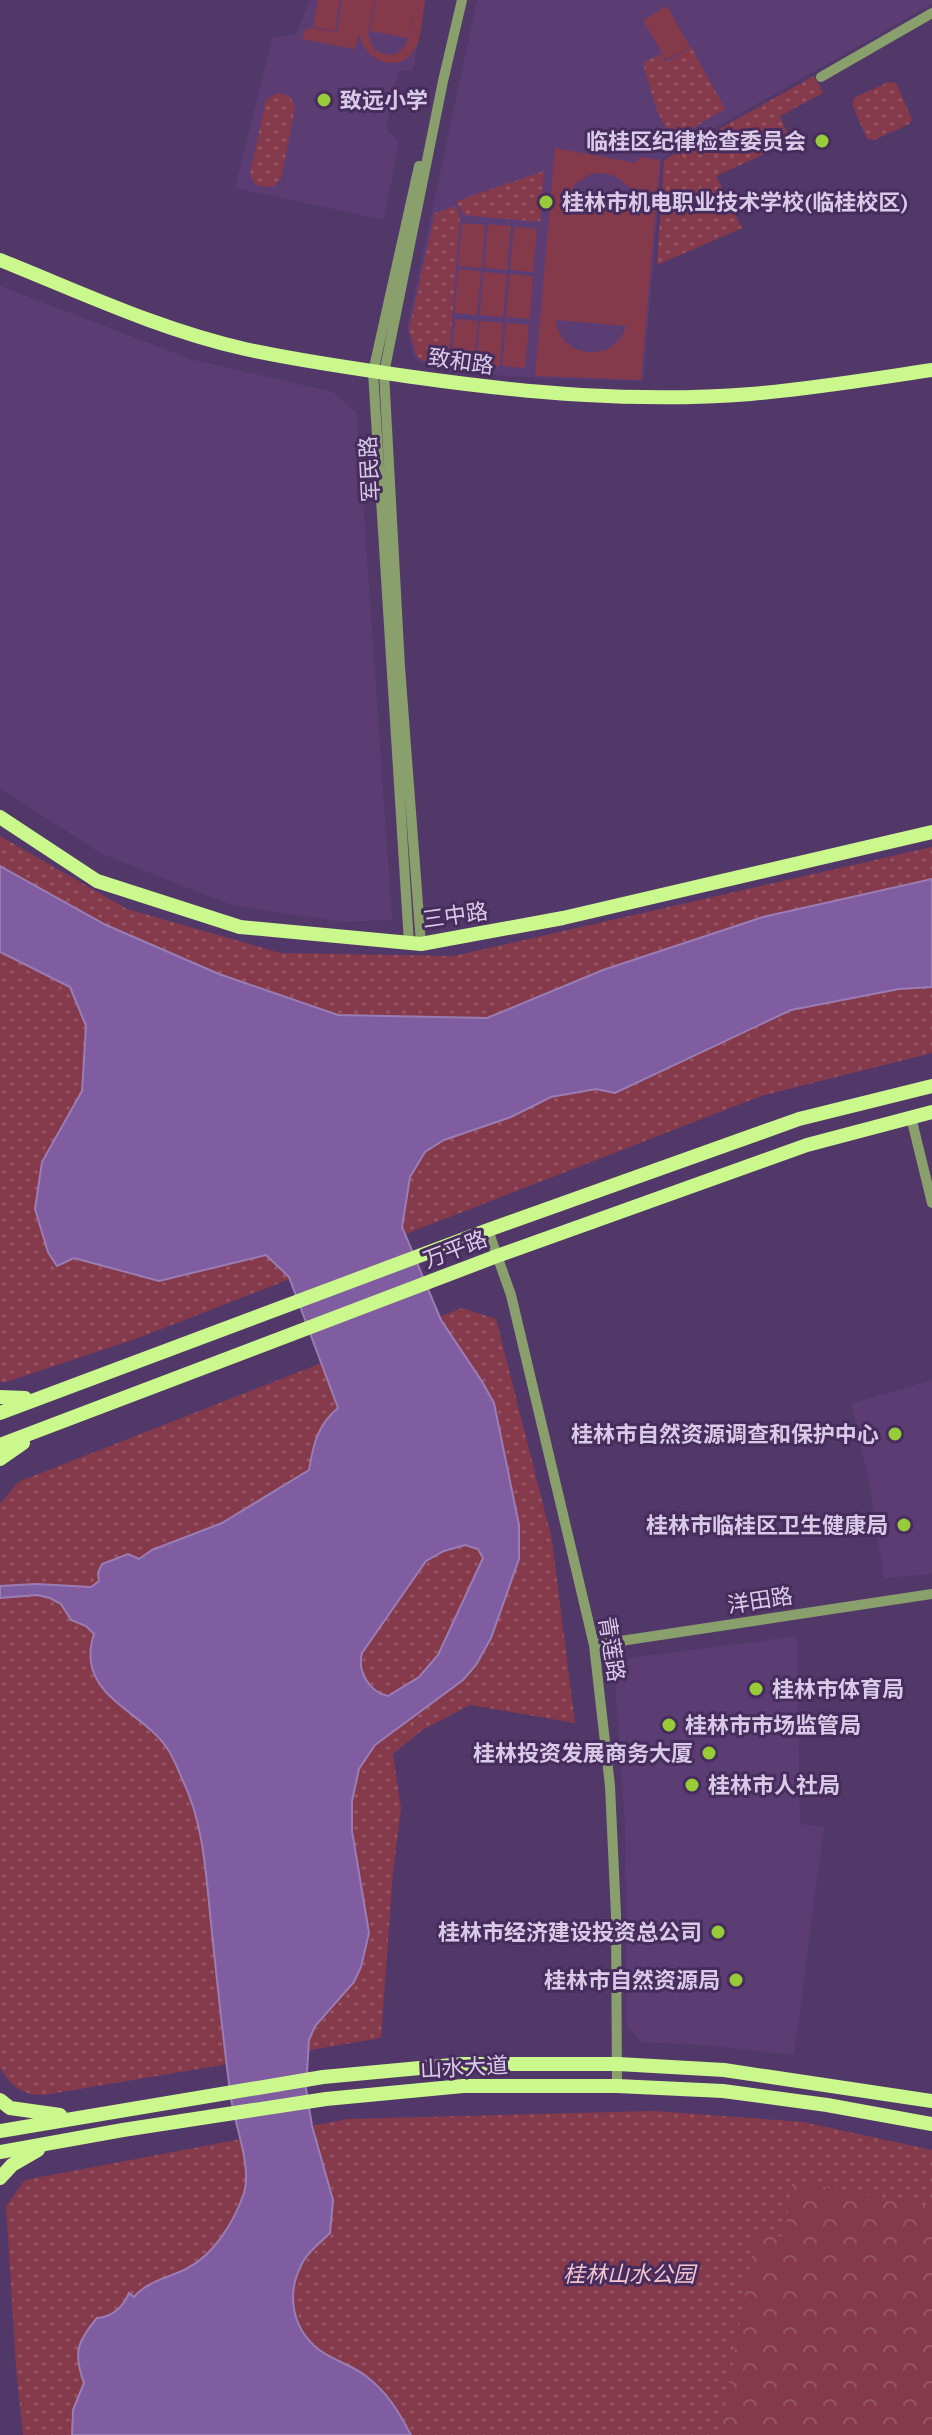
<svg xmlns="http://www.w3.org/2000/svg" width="932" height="2435" viewBox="0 0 932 2435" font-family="'Source Serif 4','Noto Sans SC',serif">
<defs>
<pattern id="green-dots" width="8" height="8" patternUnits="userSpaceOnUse" patternTransform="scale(2)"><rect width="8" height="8" fill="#853a4b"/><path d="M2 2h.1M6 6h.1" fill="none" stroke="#965565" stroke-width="1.8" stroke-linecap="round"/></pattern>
<pattern id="forest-crowns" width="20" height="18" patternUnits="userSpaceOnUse" patternTransform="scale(2)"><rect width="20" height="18" fill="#853a4b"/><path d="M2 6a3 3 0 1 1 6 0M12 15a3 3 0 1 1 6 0" fill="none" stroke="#965565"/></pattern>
</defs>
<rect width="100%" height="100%" fill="#523868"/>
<!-- built -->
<path fill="#5b3d74" d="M 309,0 L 426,0 L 413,70 L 398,71 L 386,129 L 399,141 L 384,220 L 235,188 L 272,38 L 297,33 Z
M 477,0 L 932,0 L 932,4 L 662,158 L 643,381 L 539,378 L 455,372 L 435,369 L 415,359 L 407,329 Z
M 0,286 L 190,359 L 333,392 L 357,413 L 392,920 L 341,922 L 231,905 L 100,853 L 0,788 Z
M 932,1380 L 932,1574 L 884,1578 L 868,1477 L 851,1404 Z
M 797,1636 L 800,1824 L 824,1827 L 794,2055 L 713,2046 L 640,2042 L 627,2025 L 625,1826 L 615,1680 L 619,1665 L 632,1658 Z"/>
<!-- green -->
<path fill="url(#green-dots)" d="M 691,47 L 725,109 L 678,137 L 670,135 L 657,111 L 643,63 L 661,54 L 666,62 Z
M 814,76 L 823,93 L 780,116 L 791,142 L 716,176 L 742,228 L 657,265 L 664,160 Z
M 889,82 L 896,83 L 912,119 L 909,124 L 874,140 L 867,139 L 852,104 L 855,97 Z
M 277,93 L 290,96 L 295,108 L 281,179 L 274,186 L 262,187 L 255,184 L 250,174 L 266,100 Z
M 544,171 L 540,222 L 463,215 L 457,201 Z
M 456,206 L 460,217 L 448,369 L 435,367 L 416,356 L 409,329 L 435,213 Z
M 0,836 L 127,909 L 280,953 L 454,956 L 932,847 L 932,1053 L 761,1096 L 138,1338 L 6,1382 L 0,1382 Z
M 462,1308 L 496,1319 L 552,1540 L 575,1723 L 470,1705 L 422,1730 L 393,1754 L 401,1809 L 393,1872 L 381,2038 L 44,2095 C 22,2095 12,2087 0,2068 L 0,1504 L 18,1482 Z
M 655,2111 L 803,2122 L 932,2150 L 932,2435 L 23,2435 L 16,2368 L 6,2206 L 25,2180 L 348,2119 Z"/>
<!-- forest -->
<path fill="url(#forest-crowns)" d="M 792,2181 L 932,2207 L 932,2435 L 720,2435 L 756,2233 L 784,2237 Z"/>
<!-- pitch -->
<path fill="#853a4b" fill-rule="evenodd" d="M 318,0 L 340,0 L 335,31 L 313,27 Z
M 342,0 L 375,0 L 368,34 L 373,48 C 406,71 411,30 415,8 L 408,38 L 370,31 L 376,0 L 425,0 C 422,14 422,39 414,51 C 396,76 365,59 359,35 L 355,49 L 302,39 L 304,31 L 310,28 L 337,32 Z
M 667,6 L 690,47 L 666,60 L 643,20 Z
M 555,148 L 637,163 L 639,157 L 660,160 L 641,380 L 535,376 ZM 593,173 C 616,172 632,183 637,205 L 567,199 L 576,183 ZM 556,320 L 626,326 C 615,365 560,359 556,320 Z
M 462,223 L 485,225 L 482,268 L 458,266 Z
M 488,224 L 511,226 L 507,270 L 484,268 Z
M 514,227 L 537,229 L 533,272 L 510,270 Z
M 458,269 L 481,271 L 477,315 L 454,313 Z
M 483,272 L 507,274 L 503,317 L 480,315 Z
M 510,274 L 533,276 L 530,319 L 506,317 Z
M 455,319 L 478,321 L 474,364 L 451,362 Z
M 480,321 L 503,323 L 500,366 L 476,364 Z
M 506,323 L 529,325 L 525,368 L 502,366 Z"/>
<!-- water -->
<path fill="#805ca0" stroke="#9b7db5" stroke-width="2" fill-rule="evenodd" d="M 0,866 L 106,925 L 219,974 L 338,1015 L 487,1018 L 603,970 L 763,917 L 932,879 L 932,987 L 899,989 L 791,1010 L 615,1093 L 596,1089 L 551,1097 L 511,1117 L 444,1140 L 425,1152 L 410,1177 L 402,1227 L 441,1320 L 483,1383 L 494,1403 L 519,1525 L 519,1559 L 491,1638 L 476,1665 L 463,1680 L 375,1745 L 359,1769 L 352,1801 L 352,1831 L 369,1933 L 361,1967 L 354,1982 L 315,2026 L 309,2040 L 306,2089 L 312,2126 L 333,2200 L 330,2233 C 322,2241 310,2250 304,2260 C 286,2290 290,2326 318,2349 C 332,2360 352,2365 366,2376 C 388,2393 399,2412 411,2435 L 72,2435 L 73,2410 L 84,2383 C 73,2353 77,2342 97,2318 C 112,2317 123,2307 129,2293 L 134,2297 C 147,2281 168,2278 186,2269 C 214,2255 234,2222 244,2193 C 252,2166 235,2126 231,2098 C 223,2040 217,1981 211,1923 C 206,1876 204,1824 183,1781 C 178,1770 174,1758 167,1748 C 142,1710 74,1695 94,1634 L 86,1626 L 71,1620 L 61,1604 L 50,1598 L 37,1595 L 0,1598 L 0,1586 L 36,1584 L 91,1587 L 99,1581 L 98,1573 L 102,1564 L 128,1554 L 139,1559 L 152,1550 L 222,1523 L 309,1470 C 313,1445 318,1424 338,1408 L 289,1277 L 266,1255 L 159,1281 L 74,1258 L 57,1266 L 48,1252 L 35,1209 L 42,1162 L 82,1091 L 86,1026 L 70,987 L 0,952 ZM 465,1545 L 478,1549 L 483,1558 L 438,1655 L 419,1677 L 388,1696 C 369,1692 357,1671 362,1653 L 426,1561 L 444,1551 Z"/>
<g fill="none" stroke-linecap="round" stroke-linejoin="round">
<!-- minor -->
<path stroke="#89a06c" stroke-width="10" d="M 821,77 L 932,13
M 409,943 L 373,372 L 419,166
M 421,944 L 400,667 L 384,373 L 443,81 L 462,0
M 911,1117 L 932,1203
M 488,1230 L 511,1295 L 594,1645 L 610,1786 L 616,1915 L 617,2086
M 594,1645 L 932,1594"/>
<!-- major -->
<path stroke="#cbf88c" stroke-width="14" d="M 0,260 C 80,292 160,330 245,349 C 300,361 357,369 413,377 C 527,393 636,403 751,394 C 812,389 872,379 932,370
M 0,817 L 97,881 L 240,927 L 421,944 L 563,918 L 932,832
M 0,1397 L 25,1398
M 0,1413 L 488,1230 L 799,1119 L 932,1086
M 0,1445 L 497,1256 L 807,1145 L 932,1112
M 0,1459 L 23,1443
M 0,2100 L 10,2108 L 60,2115
M 0,2131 L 323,2077 L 463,2064 L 618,2064 L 724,2070 L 932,2101
M 0,2152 L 123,2130 L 326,2099 L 463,2086 L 617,2086 L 723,2091 L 827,2105 L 932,2124
M 0,2178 L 12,2165 L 38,2150"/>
</g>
<!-- markers -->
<g fill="#97cc38" stroke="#472d5d" stroke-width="3">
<circle cx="324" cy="100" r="8"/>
<circle cx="822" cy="141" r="8"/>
<circle cx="546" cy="202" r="8"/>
<circle cx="895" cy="1434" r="8"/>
<circle cx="904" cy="1525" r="8"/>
<circle cx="756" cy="1689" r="8"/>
<circle cx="669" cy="1725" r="8"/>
<circle cx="709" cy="1753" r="8"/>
<circle cx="692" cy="1785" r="8"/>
<circle cx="718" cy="1932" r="8"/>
<circle cx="736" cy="1980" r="8"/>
</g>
<g text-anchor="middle" stroke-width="6" stroke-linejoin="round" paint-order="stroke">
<!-- poi labels -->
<g font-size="22" font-weight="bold" fill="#d9cae7" stroke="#472d5d" text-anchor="end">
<text x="340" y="108" text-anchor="start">致远小学</text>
<text x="806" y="149">临桂区纪律检查委员会</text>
<text x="562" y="210" text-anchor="start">桂林市机电职业技术学校(临桂校区)</text>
<text x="879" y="1442">桂林市自然资源调查和保护中心</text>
<text x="888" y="1533">桂林市临桂区卫生健康局</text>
<text x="772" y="1697" text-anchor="start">桂林市体育局</text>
<text x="685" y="1733" text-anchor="start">桂林市市场监管局</text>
<text x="693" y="1761">桂林投资发展商务大厦</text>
<text x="708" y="1793" text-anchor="start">桂林市人社局</text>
<text x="702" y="1940">桂林市经济建设投资总公司</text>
<text x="720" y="1988">桂林市自然资源局</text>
</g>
<!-- street labels -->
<g font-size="22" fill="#d9cae7" stroke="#472d5d">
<text transform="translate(461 361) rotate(8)" y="8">致和路</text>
<text transform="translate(369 469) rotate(-93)" y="8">军民路</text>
<text transform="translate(455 915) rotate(-8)" y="8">三中路</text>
<text transform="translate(455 1249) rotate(-21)" y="8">万平路</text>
<text transform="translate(760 1600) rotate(-9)" y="8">洋田路</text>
<text transform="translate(612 1649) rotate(81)" y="8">青莲路</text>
<text transform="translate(464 2067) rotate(-3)" y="8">山水大道</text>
</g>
<!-- park labels -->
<g font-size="22" font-style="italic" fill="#f5c5cd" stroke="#472d5d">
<text x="629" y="2282">桂林山水公园</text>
</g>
</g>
</svg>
